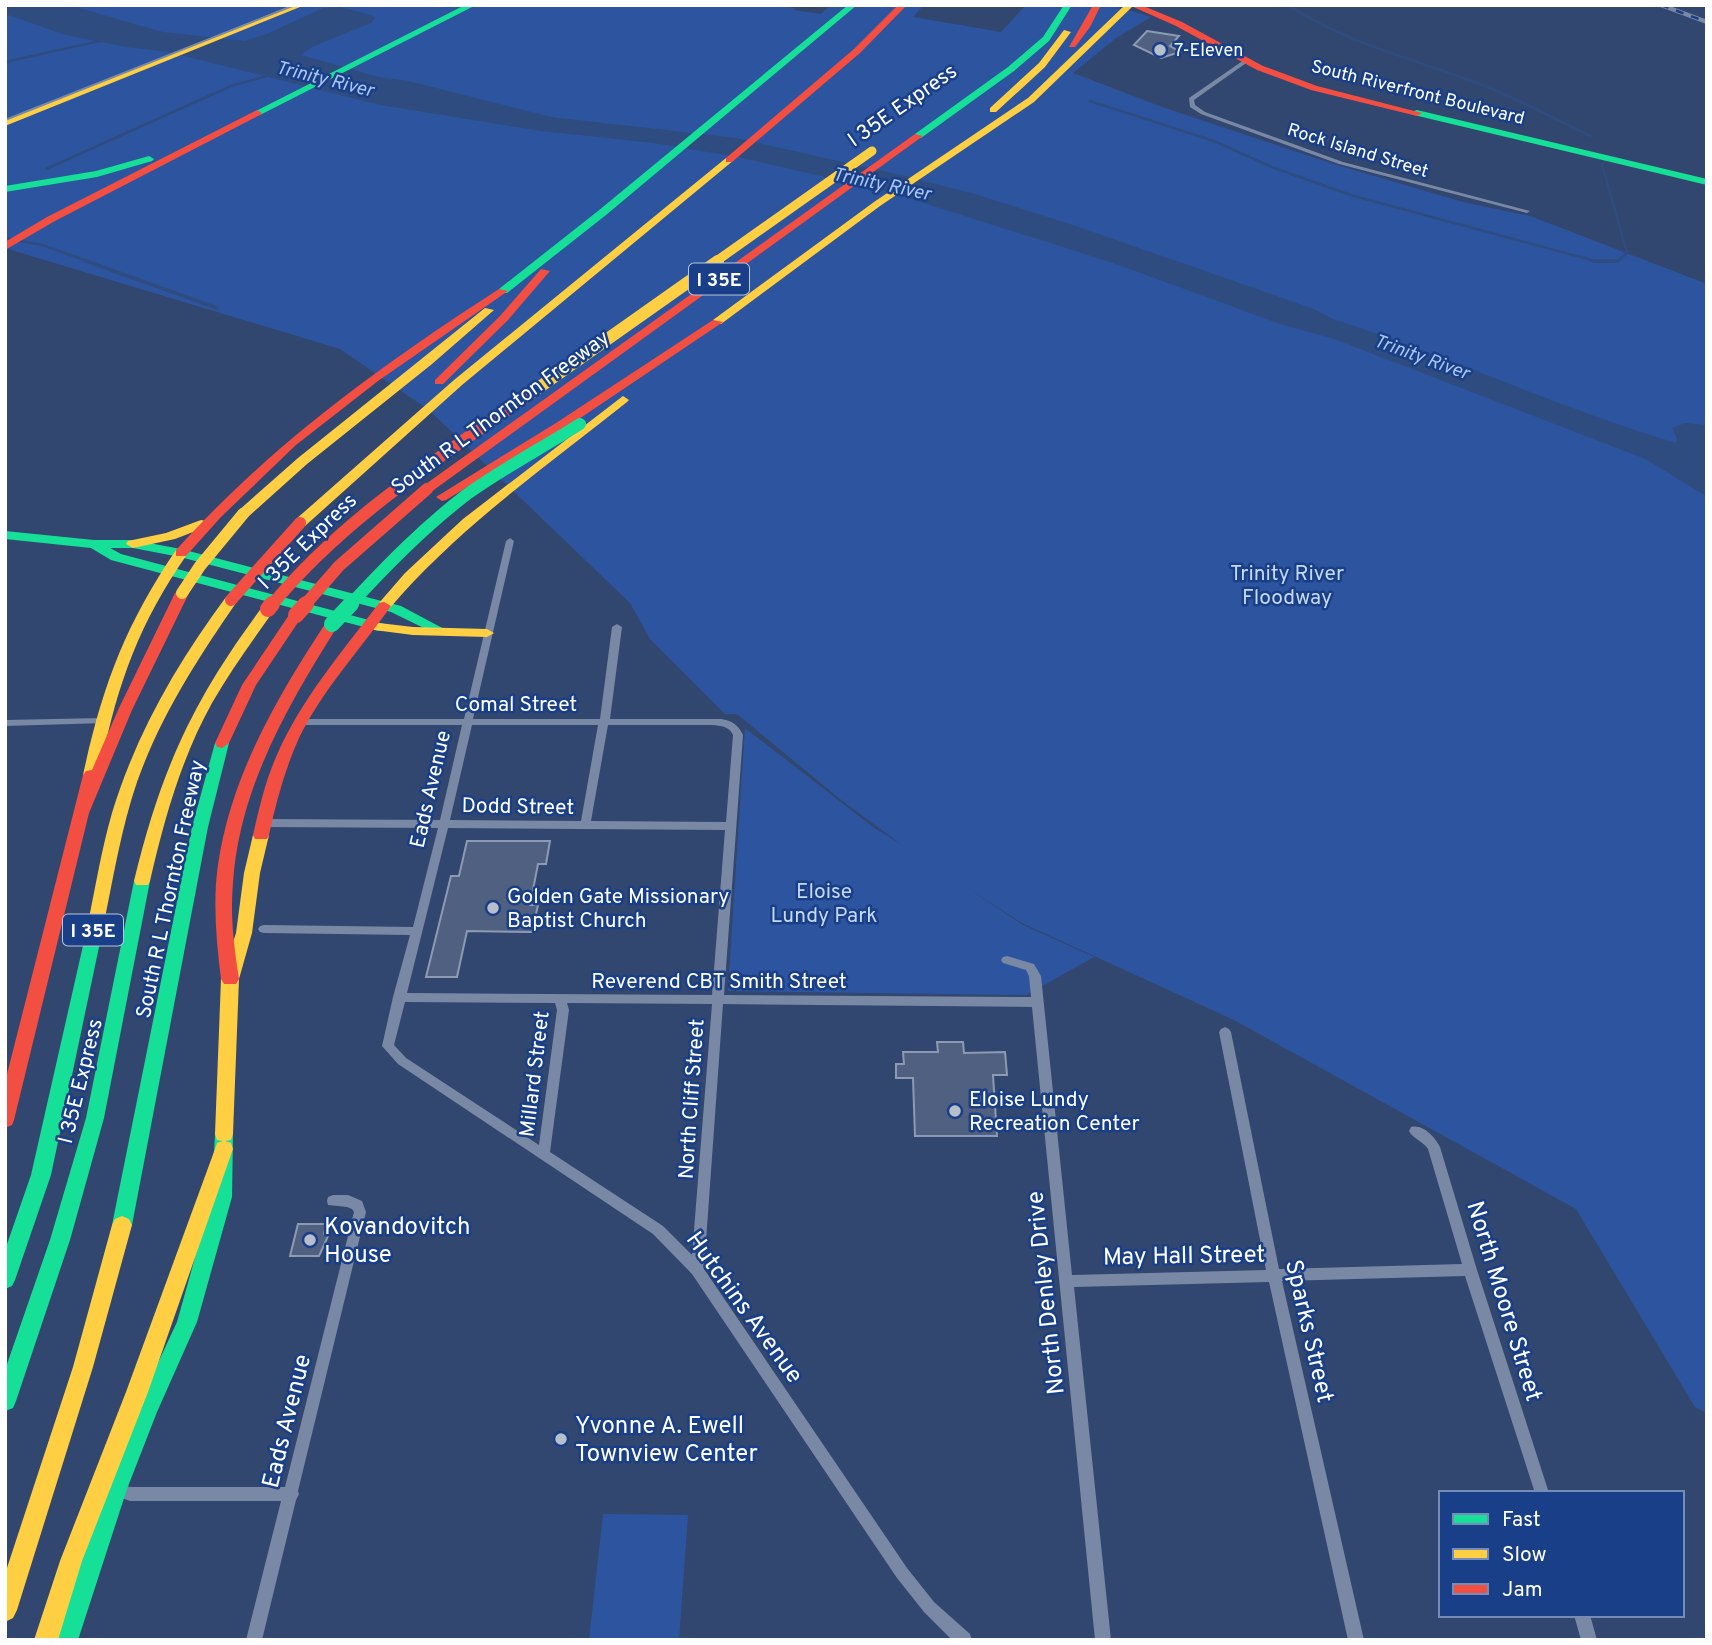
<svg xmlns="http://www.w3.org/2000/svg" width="1712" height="1645" viewBox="0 0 1712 1645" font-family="Overpass,sans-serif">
<rect width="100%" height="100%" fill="#32476f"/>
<!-- green -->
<path fill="#2d559f" d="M 5,5 L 774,5 L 795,8 L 794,10 L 821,14 L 831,5 L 924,5 L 913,17 L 1001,32 L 1026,5 L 1111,5 L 1151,17 L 1116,38 L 1073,73 L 1162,107 L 1330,163 L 1463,202 L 1530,216 L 1707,284 L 1707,1413 L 1695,1407 L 1576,1209 L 1234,1020 L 1022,923 L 966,887 L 1023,925 L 1094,957 L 1026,995 L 728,991 L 745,728 L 873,827 L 902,845 L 840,799 L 737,714 L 725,714 L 650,639 L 630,603 L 429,410 L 340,349 L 5,248 Z
M 603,1514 L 688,1515 L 679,1640 L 589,1640 Z"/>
<!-- water -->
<path fill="#2f4c80" d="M 5,5 L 69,5 L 163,32 L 245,41 L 269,33 L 323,8 L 340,7 L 371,15 L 375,18 L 371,23 L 312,47 L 301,55 L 379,77 L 409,81 L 551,117 L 737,138 L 905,176 L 975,194 L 1076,226 L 1314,309 L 1333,319 C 1449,356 1559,408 1676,443 L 1677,439 L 1672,428 L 1685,423 L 1707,425 L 1707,496 C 1683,484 1664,468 1640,457 L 1334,339 L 1280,324 L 1113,263 L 889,192 L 738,157 L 653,143 L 541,131 L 380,105 L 168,52 L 126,47 L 65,35 L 5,14 Z"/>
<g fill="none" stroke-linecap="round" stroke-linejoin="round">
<!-- stream-far1 -->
<path stroke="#2f4c80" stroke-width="2.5" d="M 1288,5 C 1346,43 1410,58 1475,82 C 1514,97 1553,118 1591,136
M 5,62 L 100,41
M 1090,101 L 1214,141 L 1274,168 L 1354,196 L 1599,262 L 1618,261 L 1627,253 L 1602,164
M 46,169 L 231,86 L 267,76
M 5,238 L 42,245 L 90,262"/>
<!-- stream -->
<path stroke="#2f4c80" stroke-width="3.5" d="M 86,261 L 217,308
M 1593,261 L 1618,261"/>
</g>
<!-- building -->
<path fill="#4f6080" stroke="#8d9ab2" stroke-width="2" d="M 1147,31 L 1179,36 L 1170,46 L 1180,52 L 1161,58 L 1134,45 Z
M 467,841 L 550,841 L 546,864 L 538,864 L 530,905 L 538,905 L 532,932 L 467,931 L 457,977 L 426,977 L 451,876 L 459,876 Z
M 937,1042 L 963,1042 L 964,1053 L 1005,1052 L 1007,1075 L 993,1075 L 997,1136 L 915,1136 L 913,1078 L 896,1078 L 896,1064 L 904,1064 L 903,1052 L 938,1052 Z
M 298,1224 L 326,1224 L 324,1234 L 329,1234 L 319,1256 L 290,1256 Z"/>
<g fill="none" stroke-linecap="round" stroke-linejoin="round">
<!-- street -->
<path fill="#7988a4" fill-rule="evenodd" d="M 1244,60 L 1249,61 L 1194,100 L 1195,105 L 1205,112 L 1343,162 L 1530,211 L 1527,213 L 1339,164 L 1201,114 L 1190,107 L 1189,98 Z
M 510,538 L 514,541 L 473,719 L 600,719 L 612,627 L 617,624 L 622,627 L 610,719 L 721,719 C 732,721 738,724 743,735 L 724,995 L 1031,997 L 1029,976 L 1026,970 L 1003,963 L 1001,960 L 1003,957 L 1007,956 L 1034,964 L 1041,976 L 1072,1275 L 1266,1270 L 1219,1032 L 1221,1029 L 1225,1027 L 1229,1029 L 1231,1032 L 1279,1269 L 1462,1264 L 1428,1149 C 1423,1141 1413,1139 1409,1131 L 1411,1127 C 1423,1124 1435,1137 1440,1147 L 1477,1270 L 1549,1493 L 1535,1493 L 1465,1276 L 1282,1281 L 1364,1640 L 1348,1640 L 1269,1282 L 1074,1287 L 1111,1640 L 1095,1640 L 1032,1007 L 723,1004 L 704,1269 L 907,1568 L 934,1602 L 970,1634 L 972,1640 L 952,1640 L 924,1612 L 897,1578 L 692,1274 L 653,1234 L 398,1064 L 382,1046 L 393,997 L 410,935 L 264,933 L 260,932 L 258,929 L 260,926 L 264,925 L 413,927 L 438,828 L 263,827 L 258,823 L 263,819 L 440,820 L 462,725 L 300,725 L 295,722 L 300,719 L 464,719 L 506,541 ZM 472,725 L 598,725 L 581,821 L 450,820 ZM 608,725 L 712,725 C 721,726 729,726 733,735 L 726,822 L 591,821 ZM 448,828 L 725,830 L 712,995 L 407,993 ZM 405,1002 L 555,1003 L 557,1010 L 539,1145 L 406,1058 L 394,1045 ZM 567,1003 L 712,1004 L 692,1255 L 663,1226 L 550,1152 L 569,1010 Z
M 102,718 L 105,719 L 107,721 L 105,723 L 5,726 L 5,720 Z
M 333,1195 L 348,1195 L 362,1201 L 366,1212 L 298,1491 L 299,1494 L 296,1500 L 262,1640 L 246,1640 L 281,1501 L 130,1501 L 111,1494 L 109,1489 L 111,1484 L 116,1482 L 130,1487 L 285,1487 L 354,1212 L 352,1209 L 347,1207 L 328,1205 L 327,1201 L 328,1197 Z
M 1574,1615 L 1590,1615 L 1597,1640 L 1581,1640 Z"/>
<!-- fast -->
<path fill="#16e098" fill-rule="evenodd" d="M 465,5 L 476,5 L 260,115 L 252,113 Z
M 848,5 L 857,5 L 606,215 L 507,293 L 499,293 L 499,289 L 598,211 Z
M 1064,5 L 1072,5 L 1049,41 L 1014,71 L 921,138 L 915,138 L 915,134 L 1008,67 L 1043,37 Z
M 1417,110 L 1707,179 L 1707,185 L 1414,115 L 1414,111 Z
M 149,156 L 154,159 L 152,161 L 97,177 L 5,192 L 5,186 L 96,171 Z
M 5,531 L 94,540 L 133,540 L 181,549 L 401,606 L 446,630 L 444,633 L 434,633 L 391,612 L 180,557 L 133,548 L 110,548 L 121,554 L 384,624 L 386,627 L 379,631 L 111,560 L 91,548 L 5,539 Z
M 222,738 L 229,743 L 208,827 L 132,1225 L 129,1231 L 122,1234 L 115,1231 L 112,1225 L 192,827 L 215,743 Z
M 142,875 L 148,877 L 150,881 L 104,1118 L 70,1240 L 16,1401 L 13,1408 L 5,1411 L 5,1370 L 50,1240 L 86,1118 L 134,881 L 136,877 Z
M 95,922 L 101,924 L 103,928 L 51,1175 L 15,1280 L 12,1286 L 5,1289 L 5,1250 L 31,1175 L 87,928 L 89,924 Z
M 224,1126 L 231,1128 L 233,1134 L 232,1197 L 197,1322 L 157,1412 L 127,1489 L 78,1640 L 54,1640 L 105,1489 L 136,1410 L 177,1322 L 212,1197 L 215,1134 L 217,1128 Z"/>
<!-- slow -->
<path fill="#ffcf43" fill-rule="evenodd" d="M 293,5 L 305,5 L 5,126 L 5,120 Z
M 1125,5 L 1134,5 L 1034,102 L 880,206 L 721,324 L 713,324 L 713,320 L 874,202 L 1028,98 Z
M 1064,30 L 1071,32 L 1045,67 L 996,112 L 990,112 L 990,108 L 1039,63 Z
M 726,158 L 734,160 L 462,385 L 305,526 L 295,526 L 295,520 L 454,380 Z
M 485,308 L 494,310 L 432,364 L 307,464 L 248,517 L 238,517 L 238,511 L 298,458 Z
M 623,396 L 629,400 L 627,402 C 544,468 458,528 389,609 L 379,609 L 377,606 L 379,603 L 405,573 L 463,519 Z
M 201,520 L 206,521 L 206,527 L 175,539 L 133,548 L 126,544 L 128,541 L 166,533 Z
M 181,549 L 188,553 C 137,626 116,688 99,775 L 96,779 L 86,779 L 83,775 C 102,687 125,625 176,550 Z
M 231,596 L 238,600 C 198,658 161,715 137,782 C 121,829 113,879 103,928 L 101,932 L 89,932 L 87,928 C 95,890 101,851 112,813 C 136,734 177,663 226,597 Z
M 268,605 L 275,609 C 253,640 231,670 212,703 C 181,759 164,820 150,881 L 148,885 L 136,885 L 134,881 C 161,769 194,698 263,606 Z
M 379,623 L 413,627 L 487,629 L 494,633 L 487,637 L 413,635 L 374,630 L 372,627 Z
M 261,829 L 269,835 L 260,873 L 252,933 L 239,979 L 233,1134 L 231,1140 L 225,1141 L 231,1143 L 233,1149 L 148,1392 L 82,1561 L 58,1640 L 34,1640 L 60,1561 L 126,1392 L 215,1149 L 217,1143 L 223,1141 L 217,1140 L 215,1134 L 221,979 L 236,933 L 244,873 L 253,835 Z
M 122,1216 L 129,1219 L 132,1225 L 93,1367 L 17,1610 L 13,1618 L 5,1622 L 5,1574 L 73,1367 L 112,1225 L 115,1219 Z"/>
<!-- jam -->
<path fill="#f24e42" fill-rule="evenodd" d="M 898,5 L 907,5 L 860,53 L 732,162 L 726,162 L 726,158 L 854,49 Z
M 1093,5 L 1101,5 L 1090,27 L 1075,47 L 1069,47 Z
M 1129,5 L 1141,5 L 1182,22 L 1263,66 L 1317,86 L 1422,113 L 1417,116 L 1311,90 L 1257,70 L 1176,26 Z
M 257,110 L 262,113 L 260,115 L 55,221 L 5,250 L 5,242 L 47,217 Z
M 915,134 L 923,136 L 431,492 L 423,492 L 423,486 Z
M 541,269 L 550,271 L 508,320 L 443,384 L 435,384 L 435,380 L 500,316 Z
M 499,289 L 508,291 L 378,381 L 296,445 L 221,517 L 186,556 L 176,556 L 176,550 C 272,444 380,366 499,289 Z
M 713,320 L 723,322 L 564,429 L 446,500 L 442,501 L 436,497 L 556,423 Z
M 182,589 L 189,593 L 132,710 L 89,813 L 14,1120 L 12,1125 L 5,1128 L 5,1082 L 83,775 L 86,771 L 92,770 L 118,710 L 175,593 Z
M 384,602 L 391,606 C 360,650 323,689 299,738 C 285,769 276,802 269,835 L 267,839 L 255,839 L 253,835 C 259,809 265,782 276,757 C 301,699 342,652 379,603 Z
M 296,611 L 303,615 L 256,685 L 229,743 L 222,748 L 217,747 L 215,743 L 242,685 L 291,612 Z
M 332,620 L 339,624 C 289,703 239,788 233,883 C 230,916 234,947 239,979 L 236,984 L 224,984 L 221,979 C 217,947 214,916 216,883 C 224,787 275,700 327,621 Z"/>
<!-- tram -->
<path stroke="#7a88a3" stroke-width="2" d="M 5,120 L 295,5"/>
<defs>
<path id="rail" d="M 1661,5 L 1707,22"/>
</defs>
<!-- rail casing -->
<use href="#rail" stroke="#7a88a3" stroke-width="4.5"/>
<!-- rail -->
<use href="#rail" stroke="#193f88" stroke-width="2.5" stroke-dasharray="8" stroke-linecap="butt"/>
<!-- fast-bridge-far1 -->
<path stroke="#16e098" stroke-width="12" d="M 349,606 C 386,566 423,528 466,495 C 502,469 542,448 580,424"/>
<!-- fast-bridge -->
<path stroke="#16e098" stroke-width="16" d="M 332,624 L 351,604"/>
<!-- slow-bridge-far1 -->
<path stroke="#ffcf43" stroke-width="9" d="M 715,262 L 872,151"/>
<!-- slow-bridge -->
<path stroke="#ffcf43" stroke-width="12" d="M 534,391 L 718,261
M 182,593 L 200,566 L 243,514"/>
<!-- jam-bridge-far1 -->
<path stroke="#f24e42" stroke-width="12" d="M 231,600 L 300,523
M 271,606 C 344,517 441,457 534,391
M 304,606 L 339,566 L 427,489"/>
<!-- jam-bridge -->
<path stroke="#f24e42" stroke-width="16" d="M 268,609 L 272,604
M 296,615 L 306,604"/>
</g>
<!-- markers -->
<g fill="#b7bfcd" stroke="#193f88" stroke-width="2.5">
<circle cx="1160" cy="50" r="7"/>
<circle cx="493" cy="908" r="7"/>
<circle cx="955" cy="1111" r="7"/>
<circle cx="310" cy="1240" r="7"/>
<circle cx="561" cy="1439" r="7"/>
</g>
<g text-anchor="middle" stroke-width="5" stroke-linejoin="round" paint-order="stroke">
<!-- far-poi labels -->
<g font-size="18" fill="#fff" stroke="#193f88" text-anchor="start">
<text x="1174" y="56">7-Eleven</text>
</g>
<!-- far-street labels -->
<g font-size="18" fill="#fff" stroke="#193f88">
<text transform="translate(1418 92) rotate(14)" y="6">South Riverfront Boulevard</text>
<text transform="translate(1358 150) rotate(17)" y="6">Rock Island Street</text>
</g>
<!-- far-water labels -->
<g font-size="19" font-style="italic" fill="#acc6f4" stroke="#193f88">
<text transform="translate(325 78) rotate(14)" y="7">Trinity River</text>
<text transform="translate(882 183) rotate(12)" y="7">Trinity River</text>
<text transform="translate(1422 356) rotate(20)" y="7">Trinity River</text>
</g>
<!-- shield labels -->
<g fill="#193f88" stroke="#bac5db" stroke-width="2">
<rect x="689" y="263.5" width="60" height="31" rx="5"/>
<rect x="63" y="914.5" width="60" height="31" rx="5"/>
</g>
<g font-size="19" font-weight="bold" fill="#fff">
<text x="719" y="286">I 35E</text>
<text x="93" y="937">I 35E</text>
</g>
<!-- street labels -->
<g font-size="21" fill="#fff" stroke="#193f88">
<text transform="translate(902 105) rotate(-35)" y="7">I 35E Express</text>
<text transform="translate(500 412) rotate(-36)" y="7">South R L Thornton Freeway</text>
<text transform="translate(307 541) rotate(-44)" y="7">I 35E Express</text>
<text x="516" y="711">Comal Street</text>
<text transform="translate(430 789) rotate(-77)" y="7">Eads Avenue</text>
<text transform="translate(518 806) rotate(1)" y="7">Dodd Street</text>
<text transform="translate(170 889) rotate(-78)" y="7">South R L Thornton Freeway</text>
<text x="719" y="988">Reverend CBT Smith Street</text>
<text transform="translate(534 1074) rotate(-83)" y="7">Millard Street</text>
<text transform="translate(80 1081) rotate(-76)" y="7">I 35E Express</text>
<text transform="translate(691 1099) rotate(-86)" y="7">North Cliff Street</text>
</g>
<!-- park labels -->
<g font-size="21" fill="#c6d9f9" stroke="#193f88">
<text x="1287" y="580">Trinity River<tspan x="1287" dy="24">Floodway</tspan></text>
<text x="824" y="898">Eloise<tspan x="824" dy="24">Lundy Park</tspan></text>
</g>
<!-- poi labels -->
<g font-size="21" fill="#fff" stroke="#193f88" text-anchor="start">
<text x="507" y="903">Golden Gate Missionary<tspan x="507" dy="24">Baptist Church</tspan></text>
<text x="969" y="1106">Eloise Lundy<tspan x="969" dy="24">Recreation Center</tspan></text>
</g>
<!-- near-poi labels -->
<g font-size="24" fill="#fff" stroke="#193f88" text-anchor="start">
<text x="324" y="1234">Kovandovitch<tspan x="324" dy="28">House</tspan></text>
<text x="575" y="1433">Yvonne A. Ewell<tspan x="575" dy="28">Townview Center</tspan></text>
</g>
<!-- near-street labels -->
<g font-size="24" fill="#fff" stroke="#193f88">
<text transform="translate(1184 1255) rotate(-1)" y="8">May Hall Street</text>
<text transform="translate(1045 1293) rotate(-96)" y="8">North Denley Drive</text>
<text transform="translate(1505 1301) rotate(73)" y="8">North Moore Street</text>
<text transform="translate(745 1307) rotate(54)" y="8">Hutchins Avenue</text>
<text transform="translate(1310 1331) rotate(77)" y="8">Sparks Street</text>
<text transform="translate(286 1421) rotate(-76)" y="8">Eads Avenue</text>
</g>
</g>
<!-- border -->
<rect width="1712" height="1645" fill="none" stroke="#ffffff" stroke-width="14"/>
<!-- legend -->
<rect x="1439" y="1491" width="245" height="126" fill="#193f88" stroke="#758cb8" stroke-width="2"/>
<rect x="1453" y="1514" width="35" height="10" fill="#16e098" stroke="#758cb8" stroke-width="2"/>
<text x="1502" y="1526" font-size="21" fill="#ffffff">Fast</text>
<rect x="1453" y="1549" width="35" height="10" fill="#ffcf43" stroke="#758cb8" stroke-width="2"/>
<text x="1502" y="1561" font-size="21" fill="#ffffff">Slow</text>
<rect x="1453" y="1584" width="35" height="10" fill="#f24e42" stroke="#758cb8" stroke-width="2"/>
<text x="1502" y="1596" font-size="21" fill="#ffffff">Jam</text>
</svg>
